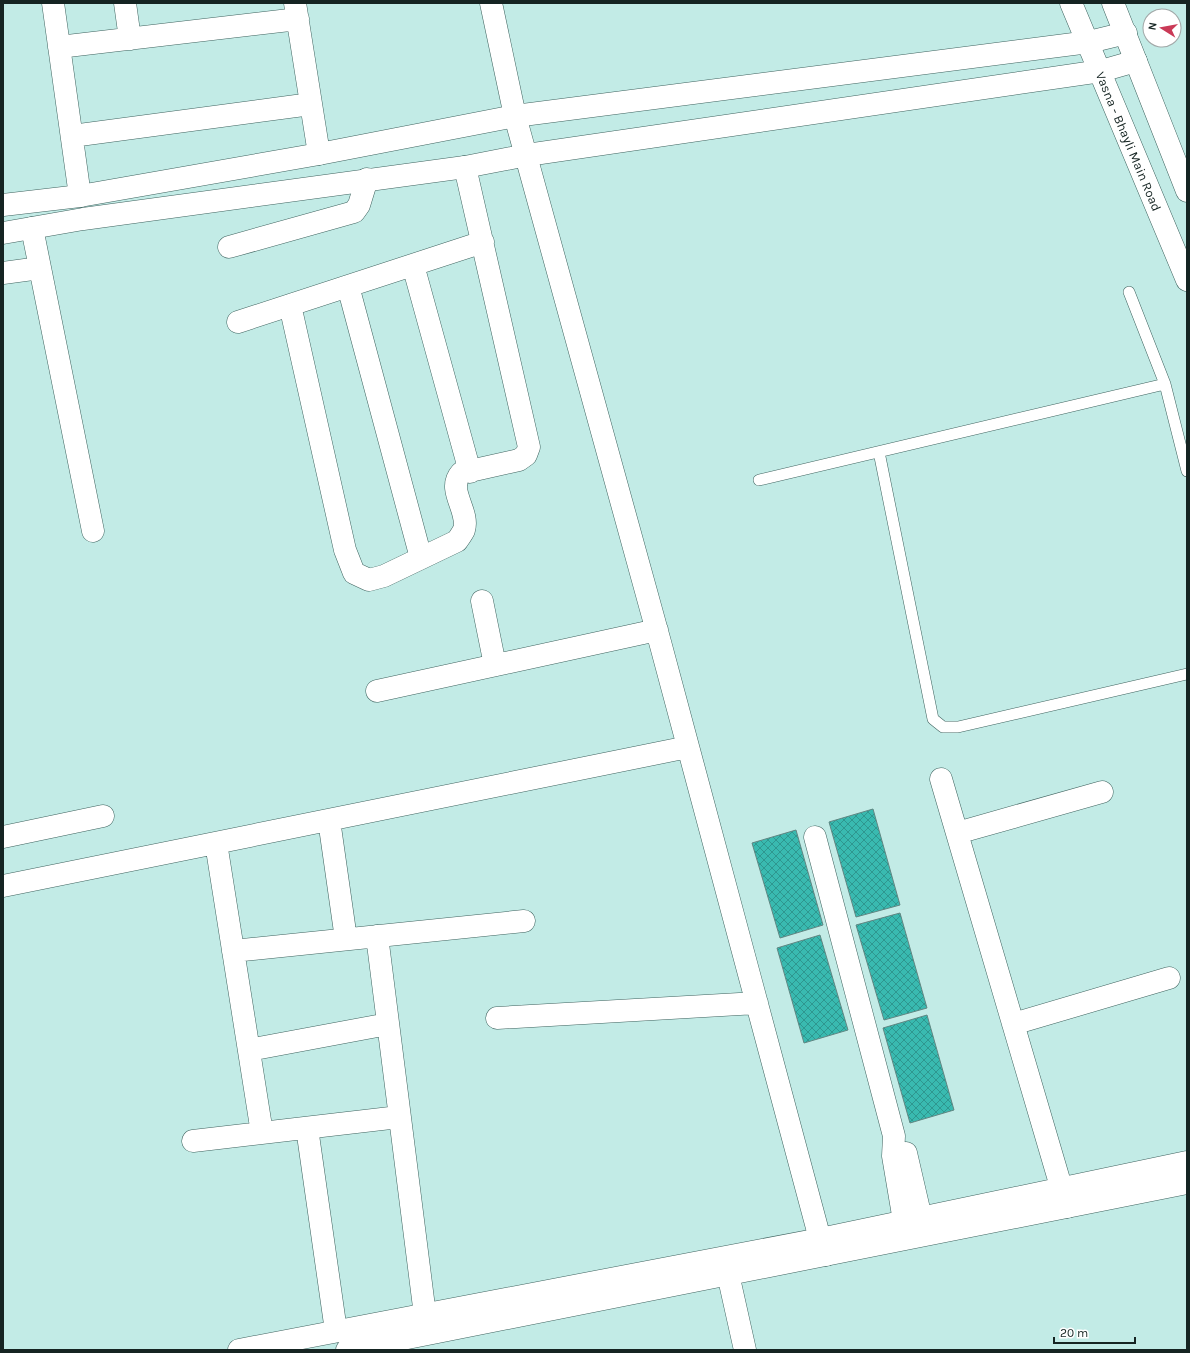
<svg xmlns="http://www.w3.org/2000/svg" width="1190" height="1353" viewBox="0 0 1190 1353" font-family="Karla,sans-serif">
<defs>
<pattern id="building-cross-hatch" width="8" height="8" patternUnits="userSpaceOnUse"><rect width="8" height="8" fill="#39bab0"/><path d="M0 0l8 8M0 8l8-8" fill="none" stroke="#2f978f"/></pattern>
</defs>
<rect width="100%" height="100%" fill="#c2ebe6"/>
<!-- building -->
<path fill="url(#building-cross-hatch)" stroke="#608682" d="M 873,809 L 900,905 L 856,917 L 829,822 Z
M 796,830 L 823,925 L 780,938 L 752,843 Z
M 900,913 L 927,1008 L 884,1020 L 856,925 Z
M 820,935 L 848,1030 L 804,1043 L 777,948 Z
M 927,1015 L 954,1110 L 910,1123 L 883,1028 Z"/>
<g fill="none" stroke-linecap="round" stroke-linejoin="round">
<defs>
<path id="service" d="M 1129,292 L 1165,384 L 1187,471
M 879,452 L 933,719 L 943,727 L 958,727 L 1187,674
M 759,480 L 1165,384"/>
<path id="minor" d="M 53,3 L 80,196
M 125,3 L 130,39
M 295,3 L 319,154
M 491,3 L 515,116 L 660,642 L 820,1239 L 826,1255
M 59,47 L 298,19
M 72,136 L 311,104
M 32,228 L 93,531
M 229,247 L 354,212 L 359,205 L 367,179
M 413,265 L 470,472
M 3,273 L 40,268
M 348,286 L 421,558
M 290,305 L 345,550 L 354,573 L 369,580 L 384,576 L 457,541 C 459,538 462,534 464,530 C 470,511 446,490 461,473 L 519,460 L 526,455 L 529,447 L 465,167
M 238,322 L 483,242
M 482,601 L 495,665
M 377,691 L 657,630
M 941,779 L 1067,1207
M 329,820 L 346,939
M 957,833 L 1102,792
M 3,837 L 103,816
M 815,837 L 894,1136 L 893,1156 L 904,1221
M 216,843 L 262,1133
M 3,886 L 688,747
M 377,936 L 425,1315
M 233,951 L 524,921
M 497,1018 L 757,1003
M 1013,1024 L 1169,978
M 249,1050 L 388,1024
M 307,1128 L 336,1331
M 193,1141 L 399,1117
M 906,1153 L 921,1218
M 728,1274 L 745,1350"/>
<path id="tertiary" d="M 3,205 L 80,196 L 319,154 L 515,116 L 1089,42 L 1126,33
M 3,233 L 83,219 L 465,167 L 527,155 L 1101,71 L 1136,61
M 239,1350 L 820,1239 L 1187,1162
M 347,1350 L 1187,1183"/>
<g id="secondary">
<path id="s1" d="M 1071,3 L 1187,280"/>
<path d="M 1113,3 L 1187,191"/>
</g>
</defs>
<!-- service casing -->
<use href="#service" stroke="#3f635f" stroke-width="12"/>
<!-- minor casing -->
<use href="#minor" stroke="#3f635f" stroke-width="23"/>
<!-- tertiary casing -->
<use href="#tertiary" stroke="#3f635f" stroke-width="23"/>
<!-- secondary casing -->
<use href="#secondary" stroke="#3f635f" stroke-width="23"/>
<!-- service -->
<use href="#service" stroke="#fff" stroke-width="11"/>
<!-- minor -->
<use href="#minor" stroke="#fff" stroke-width="22"/>
<!-- tertiary -->
<use href="#tertiary" stroke="#fff" stroke-width="22"/>
<!-- secondary -->
<use href="#secondary" stroke="#fff" stroke-width="22"/>
</g>
<g text-anchor="middle" stroke-width="3.5" stroke-linejoin="round" paint-order="stroke">
<!-- street labels -->
<g font-size="13" fill="#152422" stroke="#fff">
<text dy="5" stroke="none"><textPath href="#s1" startOffset="150">Vasna - Bhayli Main Road</textPath></text>
</g>
</g>
<!-- border -->
<rect width="1190" height="1353" fill="none" stroke="#152422" stroke-width="8"/>
<!-- north arrow -->
<g transform="translate(1162 28) rotate(281)"><circle r="19" fill="#ffffff" stroke="#a1a7a7"/>
<path d="M0-3L7 15L0 10L-7 15Z" fill="#ca3a57"/>
<text y="-6" font-size="11" font-weight="bold" text-anchor="middle" fill="#152422">N</text>
</g>
<!-- scale -->
<path d="M1054 1337v6h81v-6" fill="none" stroke="#152422" stroke-width="2"/>
<text x="1060" y="1337" font-size="12" fill="#152422" stroke="#ffffff" stroke-width="3" paint-order="stroke">20 m</text>
</svg>
